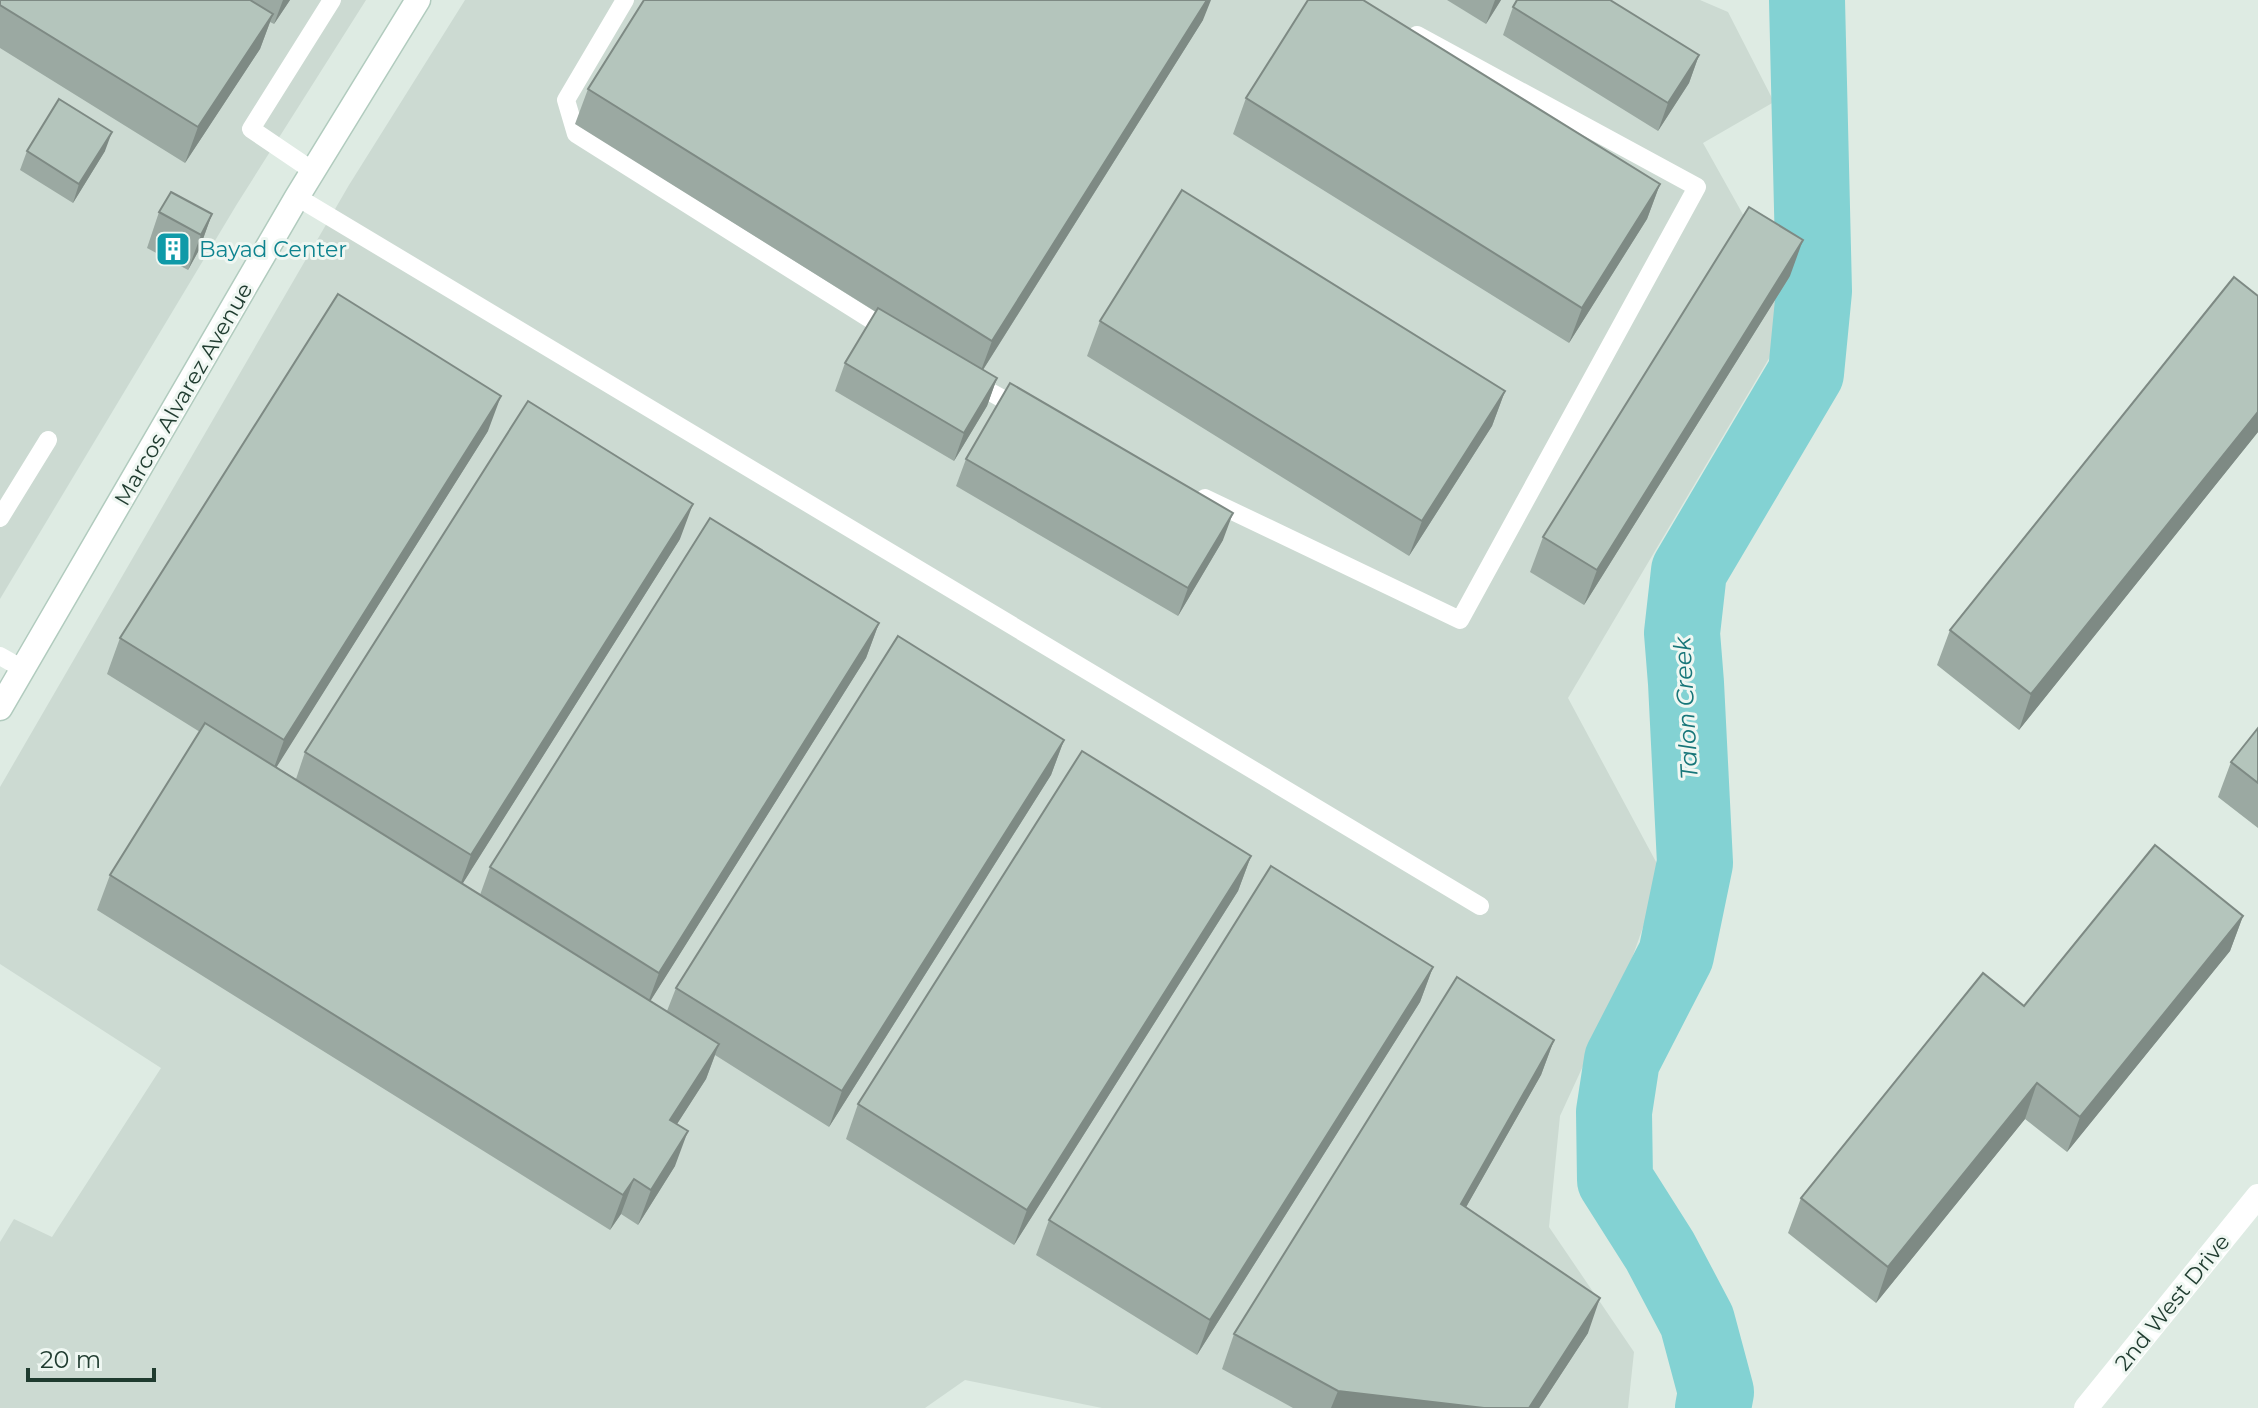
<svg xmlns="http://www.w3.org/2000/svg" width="2258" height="1408" viewBox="0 0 2258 1408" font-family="Montserrat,sans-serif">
<rect width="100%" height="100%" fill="#deebe3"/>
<!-- built -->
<path fill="#ccdad2" d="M 0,0 L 366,0 L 237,204 L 0,599 Z
M 465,0 L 1700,0 L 1728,12 L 1774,102 L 1703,143 L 1797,311 L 1568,698 L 1662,873 L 1630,964 L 1560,1116 L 1549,1227 L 1634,1352 L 1628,1408 L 1102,1408 L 965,1380 L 925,1408 L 0,1408 L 0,1242 L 14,1219 L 52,1237 L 161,1068 L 0,964 L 0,787 L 349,185 Z"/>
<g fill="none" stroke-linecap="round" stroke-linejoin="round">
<!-- river -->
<path stroke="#83d2d3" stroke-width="76" d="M 1713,1408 L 1716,1392 L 1697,1321 L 1660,1251 L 1615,1180 L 1614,1112 L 1622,1060 L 1676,955 L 1695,863 L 1686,683 L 1682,633 L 1689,571 L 1806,373 L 1814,291 L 1807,0"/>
<defs>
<path id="secondary" d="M 0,708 L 297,197 L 418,0"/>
</defs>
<!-- secondary casing -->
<use href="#secondary" stroke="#b1cbbe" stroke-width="27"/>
<!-- lane -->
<path stroke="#fff" stroke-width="18" d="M 625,0 L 566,100 L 576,134 L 889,331
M 313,171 L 251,129 L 332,0
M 297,197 L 1480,906
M 972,382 L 1023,410
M 1205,498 L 1460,620 L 1697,187 L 1417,35
M 0,518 L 48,440
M 0,656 L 23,669"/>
<!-- street -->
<path stroke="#fff" stroke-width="24" d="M 2086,1408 L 2258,1196"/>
<!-- secondary -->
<use href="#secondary" stroke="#fff" stroke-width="24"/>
</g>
<!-- wall -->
<path fill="#9ba9a2" d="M 0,0 L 290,0 L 274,24 L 270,22 L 260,49 L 185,163 L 0,48 Z
M 1447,0 L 1501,0 L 1486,24 Z
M 1513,7 L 1699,55 L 1689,83 L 1658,131 L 1503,35 Z
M 1203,20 L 983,370 L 997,378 L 987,406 L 954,461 L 835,391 L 845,363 L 876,312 L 575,124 L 588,89 Z
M 1246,98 L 1660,184 L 1647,219 L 1569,343 L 1233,134 Z
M 27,151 L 105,151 L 73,203 L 20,170 Z
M 159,212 L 212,214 L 199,250 L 188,270 L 147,248 Z
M 1790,276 L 1584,605 L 1530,572 L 1543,537 Z
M 2258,296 L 2258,432 L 2019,730 L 1937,665 L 1950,630 Z
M 1100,321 L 1505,391 L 1492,426 L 1409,556 L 1087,356 Z
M 488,431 L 276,767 L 296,779 L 305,752 L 680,539 L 462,884 L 480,895 L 490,867 L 879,623 L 866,658 L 650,1001 L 667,1011 L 676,988 L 1064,740 L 1051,775 L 829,1127 L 715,1055 L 706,1079 L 677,1124 L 675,1166 L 638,1225 L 621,1214 L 610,1230 L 97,910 L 110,875 L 200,732 L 107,674 L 120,638 Z
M 966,459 L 1223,540 L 1178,616 L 956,486 Z
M 2258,728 L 2258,828 L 2218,797 L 2231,762 Z
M 1251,856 L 1238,891 L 1014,1245 L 846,1139 L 858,1104 Z
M 2243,916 L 2230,951 L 2067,1152 L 2025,1119 L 1876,1303 L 1788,1233 L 1801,1198 L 2024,1006 Z
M 1433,967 L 1420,1002 L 1197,1355 L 1036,1255 L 1049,1220 Z
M 1554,1040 L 1541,1075 L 1466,1207 L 1588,1333 L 1539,1408 L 1293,1408 L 1222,1369 L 1234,1334 Z"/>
<!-- shaded-wall -->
<path fill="#7e8a84" d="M 283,0 L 290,0 L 274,24 Z
M 1207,0 L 1211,0 L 1203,20 L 979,376 L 992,341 Z
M 1495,0 L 1501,0 L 1486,24 Z
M 273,14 L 260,49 L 185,163 L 198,127 Z
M 1699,55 L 1689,83 L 1658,131 L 1668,103 Z
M 112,132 L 105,151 L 73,203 L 79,184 Z
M 1660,184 L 1647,219 L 1569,343 L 1582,308 Z
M 212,214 L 199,250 L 188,270 L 201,235 Z
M 1803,240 L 1790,276 L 1584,605 L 1597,570 Z
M 997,378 L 987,406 L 954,461 L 964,433 Z
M 1505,391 L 1492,426 L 1409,556 L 1422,521 Z
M 501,396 L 488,431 L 271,776 L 284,740 Z
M 2258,412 L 2258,432 L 2019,730 L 2031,694 Z
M 693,504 L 680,539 L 458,891 L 471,855 Z
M 1233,513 L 1223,540 L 1178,616 L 1188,588 Z
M 879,623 L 866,658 L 646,1008 L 659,973 Z
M 1064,740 L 1051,775 L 829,1127 L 842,1091 Z
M 1251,856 L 1238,891 L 1014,1245 L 1027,1210 Z
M 2243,916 L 2230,951 L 2067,1152 L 2080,1117 Z
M 1433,967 L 1420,1002 L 1197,1355 L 1210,1320 Z
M 1554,1040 L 1541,1075 L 1448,1239 L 1461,1204 Z
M 719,1044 L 706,1079 L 657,1155 L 670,1120 Z
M 2037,1083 L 2025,1119 L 1876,1303 L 1888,1267 Z
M 688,1131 L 675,1166 L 638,1225 L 651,1190 Z
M 634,1179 L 621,1214 L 610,1230 L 623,1195 Z
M 1600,1298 L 1588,1333 L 1539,1408 L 1529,1408 Z
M 1338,1391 L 1484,1408 L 1331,1408 Z"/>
<!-- building -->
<path fill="#b4c5bc" stroke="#7e8a84" stroke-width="2" d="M 0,0 L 250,0 L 273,14 L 198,127 L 0,5 Z
M 644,0 L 1207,0 L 992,341 L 588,89 Z
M 1308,0 L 1363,0 L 1660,184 L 1582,308 L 1246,98 Z
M 1517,0 L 1610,0 L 1699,55 L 1668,103 L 1513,7 Z
M 59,99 L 112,132 L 79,184 L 27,151 Z
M 1182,190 L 1505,391 L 1422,521 L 1100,321 Z
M 171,192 L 212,214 L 201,235 L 159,212 Z
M 1749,207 L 1803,240 L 1597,570 L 1543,537 Z
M 2234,277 L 2258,296 L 2258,412 L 2031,694 L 1950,630 Z
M 338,294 L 501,396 L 284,740 L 120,638 Z
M 878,308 L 997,378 L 964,433 L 845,363 Z
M 1010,383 L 1233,513 L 1188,588 L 966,459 Z
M 528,401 L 693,504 L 471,855 L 305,752 Z
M 710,518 L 879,623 L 659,973 L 490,867 Z
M 898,636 L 1064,740 L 842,1091 L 676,988 Z
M 205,723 L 719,1044 L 670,1120 L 688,1131 L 651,1190 L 634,1179 L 623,1195 L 110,875 Z
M 2258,728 L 2258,783 L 2231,762 Z
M 1082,751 L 1251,856 L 1027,1210 L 858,1104 Z
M 2155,845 L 2243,916 L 2080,1117 L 2037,1083 L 1888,1267 L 1801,1198 L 1983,973 L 2024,1006 Z
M 1271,866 L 1433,967 L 1210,1320 L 1049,1220 Z
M 1457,977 L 1554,1040 L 1461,1204 L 1600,1298 L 1529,1408 L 1484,1408 L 1338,1391 L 1234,1334 Z"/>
<!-- icons -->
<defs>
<symbol id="building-square" viewBox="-11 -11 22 22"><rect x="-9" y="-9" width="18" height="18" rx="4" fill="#0f9aa8" stroke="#eff7f2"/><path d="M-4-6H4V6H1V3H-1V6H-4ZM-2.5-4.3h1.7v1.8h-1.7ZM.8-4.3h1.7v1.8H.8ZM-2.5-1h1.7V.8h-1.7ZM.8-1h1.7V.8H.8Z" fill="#fff"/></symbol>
</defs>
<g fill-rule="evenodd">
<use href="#building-square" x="153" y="229" width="40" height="40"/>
</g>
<g text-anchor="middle" stroke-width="6" stroke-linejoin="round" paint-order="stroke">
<!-- culture labels -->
<g font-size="22" fill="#0d838f" stroke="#eff7f2" text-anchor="start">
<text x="199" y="257">Bayad Center</text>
</g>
<!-- street labels -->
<g font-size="22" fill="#1f3b2f" stroke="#eff7f2">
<text transform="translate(183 394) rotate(-60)" y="8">Marcos Alvarez Avenue</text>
<text transform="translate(2172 1302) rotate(-51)" y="8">2nd West Drive</text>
</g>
<!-- water labels -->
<g font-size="24" font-style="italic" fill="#177679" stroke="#eff7f2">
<text transform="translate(1686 708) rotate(-93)" y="8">Talon Creek</text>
</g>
</g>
<!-- scale -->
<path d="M28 1368v12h126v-12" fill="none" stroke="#1f3b2f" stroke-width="4"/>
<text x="40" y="1368" font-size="24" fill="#1f3b2f" stroke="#eff7f2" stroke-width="6" paint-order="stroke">20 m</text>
</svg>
